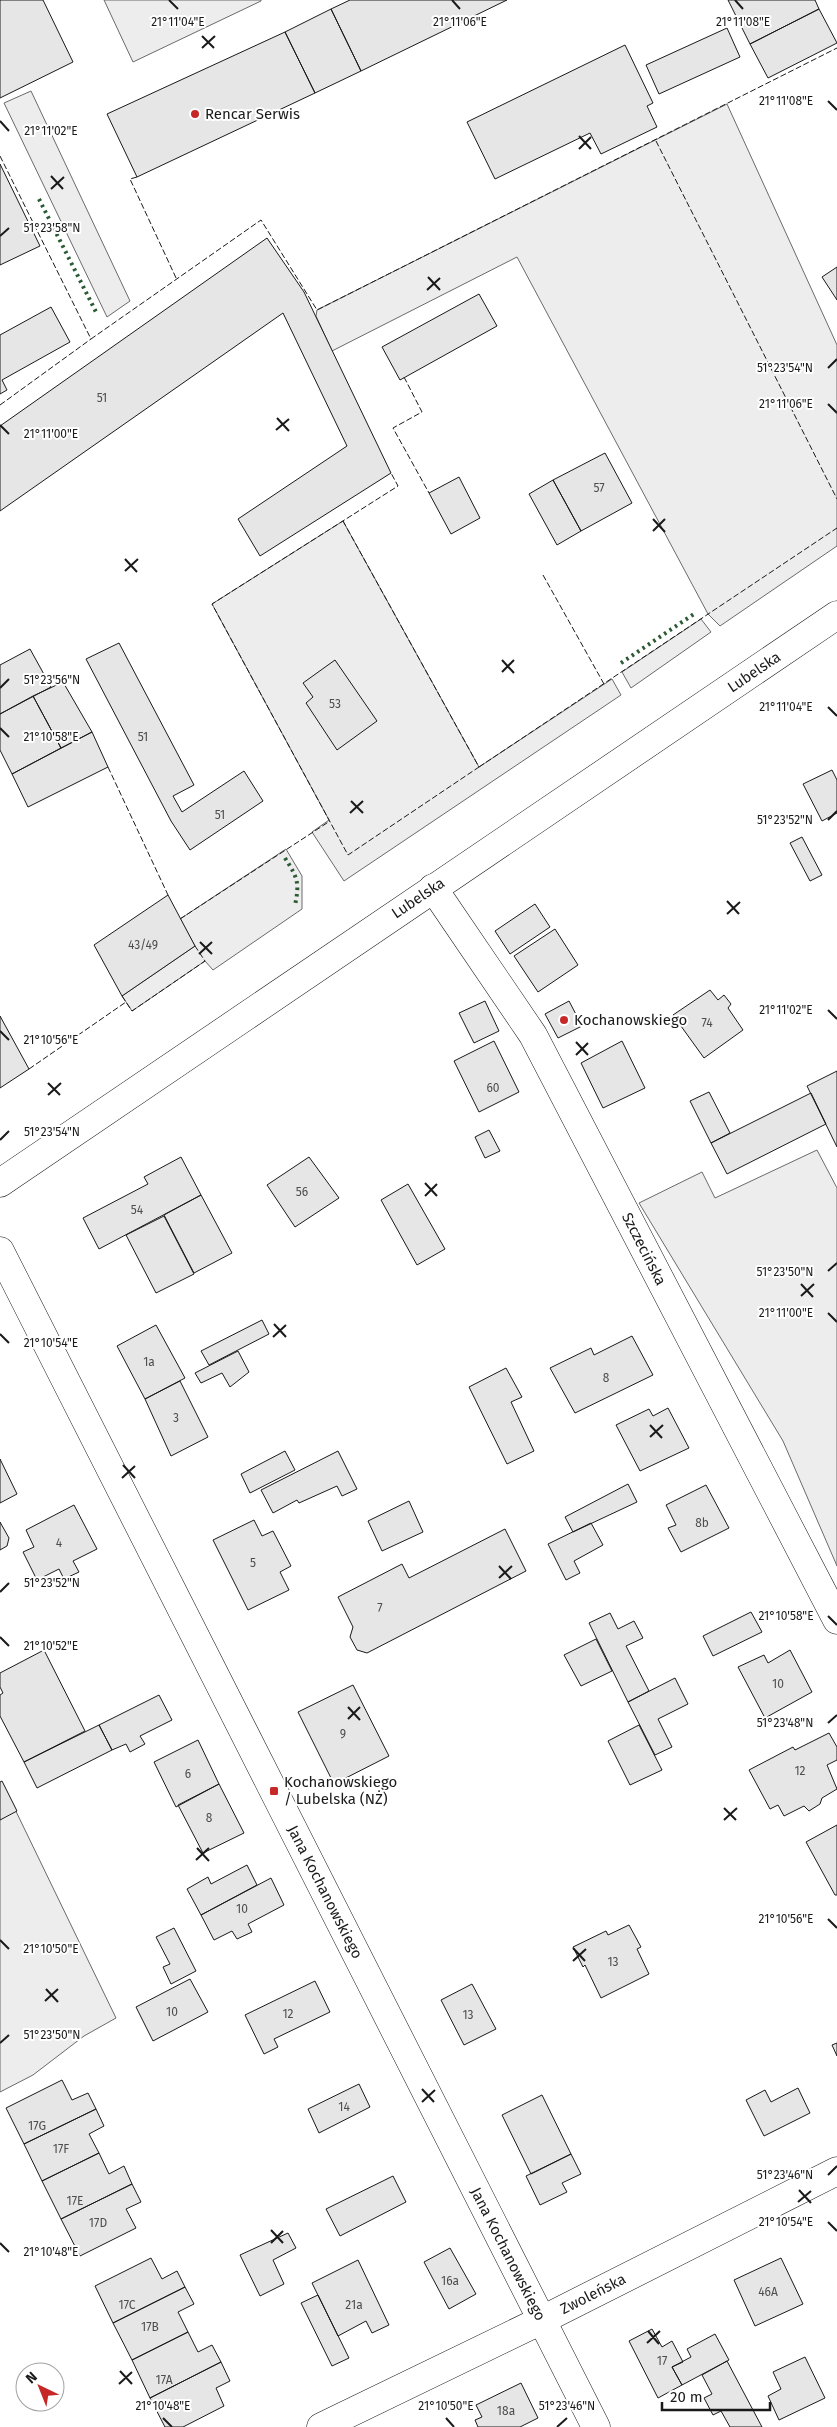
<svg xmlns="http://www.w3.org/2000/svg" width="837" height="2427" viewBox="0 0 837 2427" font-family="'Fira Sans',sans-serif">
<rect width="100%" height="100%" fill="#fff"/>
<!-- built -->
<path fill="#ededed" stroke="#6a6a6a" d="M 104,0 L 261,0 L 261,1 L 133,62 Z
M 31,91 L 130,301 L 107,317 L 4,103 Z
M 727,104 L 837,345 L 837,546 L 720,626 L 708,614 L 517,257 L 332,351 L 316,316 L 317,310 Z
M 343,521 L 479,767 L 612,679 L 621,695 L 344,881 L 312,832 L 329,820 L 212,604 Z
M 701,619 L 711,632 L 631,688 L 622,672 Z
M 286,849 L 302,876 L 302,909 L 213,970 L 205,961 L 132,1011 L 122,996 L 195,946 L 180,919 Z
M 817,1150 L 837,1188 L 837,1566 L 783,1441 L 639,1203 L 702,1172 L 715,1198 Z
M 10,1799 L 116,2018 L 84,2036 L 33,2075 L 0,2092 L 0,1804 Z"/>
<!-- building -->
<path fill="#e6e6e6" stroke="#1a1a1a" d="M 0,0 L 43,0 L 73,62 L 0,98 Z
M 350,0 L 507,0 L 361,71 L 331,9 Z
M 728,0 L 815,0 L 819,9 L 750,44 Z
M 331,9 L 361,71 L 315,93 L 285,32 Z
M 819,9 L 837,43 L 768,78 L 750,44 Z
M 727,28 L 740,57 L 659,94 L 646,65 Z
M 285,32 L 315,93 L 137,177 L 107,114 Z
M 625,45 L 653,103 L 647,106 L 657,127 L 601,154 L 590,133 L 495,179 L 467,122 Z
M 0,164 L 40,246 L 0,265 Z
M 267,238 L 304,292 L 391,473 L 260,556 L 238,519 L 347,446 L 283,313 L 0,511 L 0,426 Z
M 837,267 L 837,300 L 822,277 Z
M 479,294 L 497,326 L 400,380 L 382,347 Z
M 51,307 L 70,342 L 2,380 L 7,390 L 0,394 L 0,335 Z
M 605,453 L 632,503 L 581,531 L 553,480 Z
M 459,477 L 480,518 L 451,534 L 429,493 Z
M 553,480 L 581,531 L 557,545 L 529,494 Z
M 119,643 L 194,785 L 173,796 L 182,812 L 244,771 L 263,801 L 190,850 L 171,821 L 86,659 Z
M 30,649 L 51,687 L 0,714 L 0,665 Z
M 335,660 L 377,721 L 337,750 L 306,703 L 313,697 L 303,683 Z
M 63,682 L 92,732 L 61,748 L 33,696 Z
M 33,696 L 61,748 L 12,774 L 0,750 L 0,714 Z
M 92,732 L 108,767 L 28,807 L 12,774 Z
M 832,770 L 837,780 L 837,813 L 822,821 L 803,784 Z
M 802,837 L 822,875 L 810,881 L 790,843 Z
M 168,895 L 195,946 L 122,996 L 94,945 Z
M 535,904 L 550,927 L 510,954 L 495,931 Z
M 555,929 L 578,965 L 538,992 L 514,956 Z
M 710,990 L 718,1000 L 724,995 L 731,1004 L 728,1008 L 743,1030 L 704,1058 L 673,1015 Z
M 485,1001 L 499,1031 L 474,1043 L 459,1013 Z
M 569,1001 L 582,1026 L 558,1038 L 545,1014 Z
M 0,1016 L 29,1069 L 0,1088 Z
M 494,1041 L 519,1092 L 479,1112 L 454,1061 Z
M 622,1041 L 645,1088 L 603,1108 L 581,1063 Z
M 837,1071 L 837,1147 L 807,1086 Z
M 709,1092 L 730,1133 L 711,1143 L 690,1101 Z
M 811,1093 L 826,1124 L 727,1174 L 711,1143 Z
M 489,1130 L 500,1151 L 485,1158 L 475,1137 Z
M 181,1157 L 201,1195 L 99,1249 L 83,1218 L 148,1184 L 144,1177 Z
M 309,1157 L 339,1198 L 295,1227 L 267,1185 Z
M 408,1184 L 445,1249 L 417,1265 L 381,1200 Z
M 201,1195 L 232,1253 L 194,1273 L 164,1215 Z
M 164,1216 L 194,1274 L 156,1293 L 126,1235 Z
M 262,1320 L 269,1334 L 209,1365 L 201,1351 Z
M 156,1325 L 185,1378 L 145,1399 L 117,1346 Z
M 632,1336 L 653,1375 L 575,1413 L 550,1368 L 591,1348 L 594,1355 Z
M 238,1351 L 249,1372 L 230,1387 L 222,1373 L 201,1383 L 195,1373 Z
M 506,1368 L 522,1397 L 511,1402 L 534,1451 L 507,1464 L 469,1387 Z
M 180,1381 L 208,1437 L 171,1456 L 145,1399 Z
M 668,1408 L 689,1448 L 640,1471 L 616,1425 L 649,1409 L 653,1416 Z
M 285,1451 L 295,1470 L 250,1493 L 241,1474 Z
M 338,1451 L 357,1489 L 342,1496 L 337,1486 L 299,1503 L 297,1500 L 273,1513 L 261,1490 Z
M 0,1459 L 17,1494 L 0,1503 Z
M 628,1484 L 637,1502 L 573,1532 L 565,1517 Z
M 706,1485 L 729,1528 L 681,1552 L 668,1528 L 676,1525 L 666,1505 Z
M 409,1501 L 423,1532 L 382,1551 L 368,1521 Z
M 74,1505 L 97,1549 L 73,1561 L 79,1572 L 64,1579 L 59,1569 L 37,1580 L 23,1552 L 34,1547 L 26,1530 Z
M 254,1520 L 262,1536 L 273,1531 L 291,1566 L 280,1572 L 289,1590 L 248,1610 L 213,1540 Z
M 0,1522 L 9,1538 L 7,1546 L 0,1550 Z
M 591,1523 L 603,1545 L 574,1561 L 580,1573 L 566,1580 L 548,1544 Z
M 505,1529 L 526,1571 L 367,1653 L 357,1650 L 350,1637 L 353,1627 L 338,1597 L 402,1564 L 409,1578 Z
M 751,1612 L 762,1632 L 713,1656 L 703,1636 Z
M 610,1613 L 618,1629 L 634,1621 L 643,1638 L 626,1646 L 649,1691 L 628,1702 L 589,1623 Z
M 596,1639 L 612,1671 L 581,1686 L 564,1655 Z
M 44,1650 L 85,1731 L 24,1762 L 0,1716 L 0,1695 L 3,1693 L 0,1687 L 0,1673 Z
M 790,1650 L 812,1692 L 765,1718 L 738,1667 L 764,1655 L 768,1663 Z
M 675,1678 L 688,1704 L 658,1719 L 672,1747 L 655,1755 L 628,1702 Z
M 353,1685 L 389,1756 L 334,1784 L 298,1712 Z
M 159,1695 L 172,1720 L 140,1736 L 145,1744 L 130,1752 L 126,1744 L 112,1750 L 99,1725 Z
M 99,1725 L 112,1750 L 37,1788 L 24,1762 Z
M 639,1725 L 662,1770 L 630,1785 L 608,1741 Z
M 829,1733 L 837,1747 L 837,1760 L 827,1765 L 837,1789 L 822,1798 L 820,1804 L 809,1811 L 804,1806 L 784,1816 L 778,1805 L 770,1809 L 749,1770 L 793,1747 L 795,1750 Z
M 198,1740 L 219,1784 L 176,1807 L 154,1762 Z
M 2,1781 L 17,1811 L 0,1820 L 0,1782 Z
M 219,1784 L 244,1833 L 203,1853 L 178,1805 Z
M 837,1825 L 837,1895 L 835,1895 L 806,1842 Z
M 247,1865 L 257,1885 L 201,1915 L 187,1889 L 208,1877 L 211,1884 Z
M 271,1878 L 284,1905 L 248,1924 L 252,1932 L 237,1939 L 232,1931 L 214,1940 L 201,1915 Z
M 629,1925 L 641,1947 L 637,1949 L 649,1974 L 601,1998 L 585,1965 L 583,1967 L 573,1947 L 606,1931 L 608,1935 Z
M 174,1928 L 196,1971 L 171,1984 L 163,1967 L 170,1964 L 156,1937 Z
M 190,1979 L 208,2012 L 153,2041 L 136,2007 Z
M 315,1981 L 330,2012 L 274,2039 L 278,2047 L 264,2054 L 245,2015 Z
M 472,1984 L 496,2029 L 464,2045 L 441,2000 Z
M 837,2043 L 837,2056 L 832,2045 Z
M 62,2080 L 72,2100 L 88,2093 L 96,2109 L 24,2144 L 6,2108 Z
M 359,2084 L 370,2107 L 319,2133 L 308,2109 Z
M 798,2088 L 810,2113 L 764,2136 L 746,2100 L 765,2090 L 771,2102 Z
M 542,2095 L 571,2154 L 531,2174 L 502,2115 Z
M 96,2109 L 104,2126 L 89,2134 L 99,2153 L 42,2181 L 24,2144 Z
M 99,2153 L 109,2174 L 124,2166 L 132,2184 L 61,2219 L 42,2181 Z
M 571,2154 L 581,2174 L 562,2183 L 567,2192 L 540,2205 L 526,2176 Z
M 393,2176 L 406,2202 L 340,2236 L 326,2209 Z
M 132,2184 L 141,2202 L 126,2209 L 136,2228 L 80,2256 L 61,2219 Z
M 288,2233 L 296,2248 L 273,2260 L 284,2284 L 260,2296 L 240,2255 Z
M 450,2248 L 476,2294 L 449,2309 L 424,2262 Z
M 151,2258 L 162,2279 L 177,2271 L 185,2287 L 113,2323 L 95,2286 Z
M 781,2258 L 803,2304 L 755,2326 L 734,2280 Z
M 358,2260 L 389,2325 L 372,2333 L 366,2321 L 338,2336 L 312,2283 Z
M 185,2287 L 194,2304 L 178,2312 L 188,2332 L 132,2360 L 113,2323 Z
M 318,2295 L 349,2358 L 332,2366 L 301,2303 Z
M 652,2329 L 662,2347 L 672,2341 L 683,2362 L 672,2367 L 682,2385 L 658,2398 L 629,2341 Z
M 188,2332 L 198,2352 L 212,2345 L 221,2362 L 150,2398 L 132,2360 Z
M 715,2334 L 729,2360 L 682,2385 L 672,2367 L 691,2357 L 687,2349 Z
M 805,2357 L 825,2398 L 779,2420 L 768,2396 L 781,2389 L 773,2372 Z
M 727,2361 L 762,2427 L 730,2427 L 721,2411 L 713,2415 L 704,2398 L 712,2394 L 702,2375 Z
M 221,2362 L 230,2381 L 216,2388 L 224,2406 L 183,2427 L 165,2427 L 150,2398 Z
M 521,2383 L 538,2418 L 520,2427 L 478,2427 L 475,2420 L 482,2417 L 476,2405 Z"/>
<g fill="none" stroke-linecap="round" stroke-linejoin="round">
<defs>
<path id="minor" d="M 433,888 L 533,1035 L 837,1620
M 0,1251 L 596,2427
M 321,2427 L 542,2320 L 837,2171"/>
<path id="secondary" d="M 0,1183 L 837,615"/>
</defs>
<!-- minor casing -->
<use href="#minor" stroke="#1a1a1a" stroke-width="29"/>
<!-- secondary casing -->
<use href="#secondary" stroke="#1a1a1a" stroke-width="29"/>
<!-- minor -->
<use href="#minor" stroke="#fff" stroke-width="28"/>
<!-- secondary -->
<use href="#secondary" stroke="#fff" stroke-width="28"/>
<!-- hedge -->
<path stroke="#2b5a34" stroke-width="4" stroke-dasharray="2.5 4" stroke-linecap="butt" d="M 39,199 L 97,314
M 621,663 L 694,614
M 285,858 C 297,877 300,882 295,905"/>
<!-- fence -->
<path stroke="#1a1a1a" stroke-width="1" stroke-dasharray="6 2.5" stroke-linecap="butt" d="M 656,141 L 837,499
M 0,156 L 91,339 L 261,220 L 317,310 L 837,48
M 137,177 L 130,179 L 177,280
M 404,377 L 422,412 L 393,428 L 429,493
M 0,405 L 91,339
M 343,521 L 479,767 L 348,855 L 212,604 L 398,486 L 391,473
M 543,575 L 604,684
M 108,767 L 168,895
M 479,767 L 837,528
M 180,919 L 330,821
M 122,996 L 132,1011 L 205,961 L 195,946
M 29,1069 L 126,1002"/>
</g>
<!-- ticks -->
<path fill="none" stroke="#1a1a1a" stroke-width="2" d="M 169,0 L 178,9M 452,0 L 460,9M 735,0 L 743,9M 202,36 L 214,48M 202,48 L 215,36M 828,101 L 837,110M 0,121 L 9,131M 579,136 L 591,149M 579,149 L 591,137M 51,176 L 63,189M 51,189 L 64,177M 0,236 L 9,228M 428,277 L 440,290M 427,290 L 440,278M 828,368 L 837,359M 828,404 L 837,413M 277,418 L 289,431M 0,425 L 9,434M 276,430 L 289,419M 653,519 L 665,532M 653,531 L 665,519M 125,559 L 137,572M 125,571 L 138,559M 502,660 L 514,673M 502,672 L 514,660M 0,688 L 9,679M 828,707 L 837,716M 0,728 L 9,737M 351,801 L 363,813M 350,813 L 363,801M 828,820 L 837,811M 727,901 L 739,914M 727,914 L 740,902M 200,942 L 212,954M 199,954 L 212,942M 828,1010 L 837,1019M 0,1031 L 9,1040M 576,1042 L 588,1055M 576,1055 L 588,1043M 48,1083 L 60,1095M 48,1095 L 61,1083M 0,1140 L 9,1131M 425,1183 L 437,1196M 425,1196 L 437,1184M 828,1271 L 837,1263M 801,1284 L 813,1297M 801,1296 L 814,1284M 828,1313 L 837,1322M 274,1324 L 286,1337M 0,1334 L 9,1343M 273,1337 L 286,1325M 650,1425 L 662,1438M 650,1437 L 663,1425M 123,1465 L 135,1478M 122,1478 L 135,1466M 499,1566 L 511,1579M 499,1578 L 512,1566M 0,1592 L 9,1583M 828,1616 L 837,1625M 0,1637 L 9,1646M 348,1707 L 360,1720M 348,1719 L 360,1707M 828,1723 L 837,1715M 724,1808 L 736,1820M 724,1820 L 737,1808M 197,1848 L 209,1861M 196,1860 L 209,1848M 828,1919 L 837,1928M 0,1940 L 9,1949M 573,1948 L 585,1961M 573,1961 L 586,1949M 46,1989 L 58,2002M 45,2001 L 58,1989M 0,2043 L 9,2035M 422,2089 L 434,2102M 422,2102 L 435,2090M 828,2175 L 837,2166M 799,2190 L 811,2203M 798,2202 L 811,2191M 828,2222 L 837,2231M 271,2230 L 283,2243M 0,2243 L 9,2252M 271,2243 L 283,2231M 648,2331 L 659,2344M 647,2343 L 660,2331M 120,2371 L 132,2384M 119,2384 L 132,2372M 163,2418 L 172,2427M 446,2418 L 454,2427M 557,2427 L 567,2418"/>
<!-- markers -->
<g fill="#c62828" stroke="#fff" stroke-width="2">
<circle cx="195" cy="114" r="5"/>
<circle cx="564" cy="1020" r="5"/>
<rect x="269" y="1786" width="10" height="10" rx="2.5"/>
</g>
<g text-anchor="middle" stroke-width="4" stroke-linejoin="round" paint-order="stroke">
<!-- number labels -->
<g font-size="12" fill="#4d4d4d">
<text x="102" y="402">51</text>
<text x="599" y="492">57</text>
<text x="335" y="708">53</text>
<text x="143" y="741">51</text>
<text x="220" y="819">51</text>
<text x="143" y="949">43/49</text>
<text x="707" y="1027">74</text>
<text x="493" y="1092">60</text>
<text x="302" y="1196">56</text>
<text x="137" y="1214">54</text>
<text x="149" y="1366">1a</text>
<text x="606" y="1382">8</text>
<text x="176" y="1422">3</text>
<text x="702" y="1527">8b</text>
<text x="59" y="1547">4</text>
<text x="253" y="1567">5</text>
<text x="380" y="1612">7</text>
<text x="778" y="1688">10</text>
<text x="343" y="1738">9</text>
<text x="800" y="1775">12</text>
<text x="188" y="1778">6</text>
<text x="209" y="1822">8</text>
<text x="242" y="1913">10</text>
<text x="613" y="1966">13</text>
<text x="172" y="2016">10</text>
<text x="288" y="2018">12</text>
<text x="468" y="2019">13</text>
<text x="344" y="2111">14</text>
<text x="37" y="2130">17G</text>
<text x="61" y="2153">17F</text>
<text x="75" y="2205">17E</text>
<text x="98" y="2227">17D</text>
<text x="450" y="2285">16a</text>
<text x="768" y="2296">46A</text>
<text x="127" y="2309">17C</text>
<text x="354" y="2309">21a</text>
<text x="150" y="2331">17B</text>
<text x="662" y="2365">17</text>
<text x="164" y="2384">17A</text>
<text x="506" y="2415">18a</text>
</g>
<!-- poi labels -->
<g font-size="15" fill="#1a1a1a" stroke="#fff" text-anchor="start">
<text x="205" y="119">Rencar Serwis</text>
<text x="574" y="1025">Kochanowskiego</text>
<text x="284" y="1787">Kochanowskiego<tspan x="284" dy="17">/ Lubelska (NŻ)</tspan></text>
</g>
<!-- street labels -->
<g font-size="15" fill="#1a1a1a" stroke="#fff">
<text transform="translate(754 672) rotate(-34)" y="5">Lubelska</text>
<text transform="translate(418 898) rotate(-34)" y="5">Lubelska</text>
<text transform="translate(644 1249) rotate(63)" y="5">Szczecińska</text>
<text transform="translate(325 1892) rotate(63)" y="5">Jana Kochanowskiego</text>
<text transform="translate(508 2254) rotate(63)" y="5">Jana Kochanowskiego</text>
<text transform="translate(593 2294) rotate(-27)" y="5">Zwoleńska</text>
</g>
</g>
<g font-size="12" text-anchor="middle" fill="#1a1a1a" stroke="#fff" stroke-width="4" stroke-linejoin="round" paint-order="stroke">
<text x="178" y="26">21°11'04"E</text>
<text x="460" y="26">21°11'06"E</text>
<text x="743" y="26">21°11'08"E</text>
<text x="786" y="105">21°11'08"E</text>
<text x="51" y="135">21°11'02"E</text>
<text x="52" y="232">51°23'58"N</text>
<text x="785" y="372">51°23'54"N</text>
<text x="786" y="408">21°11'06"E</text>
<text x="51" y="438">21°11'00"E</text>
<text x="52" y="684">51°23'56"N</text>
<text x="786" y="711">21°11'04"E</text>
<text x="51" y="741">21°10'58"E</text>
<text x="785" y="824">51°23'52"N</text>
<text x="786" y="1014">21°11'02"E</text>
<text x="51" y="1044">21°10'56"E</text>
<text x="52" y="1136">51°23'54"N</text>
<text x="785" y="1276">51°23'50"N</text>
<text x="786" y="1317">21°11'00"E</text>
<text x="51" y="1347">21°10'54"E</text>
<text x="52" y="1587">51°23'52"N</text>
<text x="786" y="1620">21°10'58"E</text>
<text x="51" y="1650">21°10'52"E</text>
<text x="785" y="1727">51°23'48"N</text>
<text x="786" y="1923">21°10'56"E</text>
<text x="51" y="1953">21°10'50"E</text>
<text x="52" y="2039">51°23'50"N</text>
<text x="785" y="2179">51°23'46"N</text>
<text x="786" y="2226">21°10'54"E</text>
<text x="51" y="2256">21°10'48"E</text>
<text x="163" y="2410">21°10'48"E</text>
<text x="446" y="2410">21°10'50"E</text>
<text x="567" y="2410">51°23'46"N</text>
</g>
<!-- north arrow -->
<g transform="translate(40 2387) rotate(317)"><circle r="24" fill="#ffffff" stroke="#a3a3a3"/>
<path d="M0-4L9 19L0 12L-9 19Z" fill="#c62828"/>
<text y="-8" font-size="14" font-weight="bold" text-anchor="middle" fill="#1a1a1a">N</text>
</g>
<!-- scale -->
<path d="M662 2402v8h108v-8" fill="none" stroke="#1a1a1a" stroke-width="2.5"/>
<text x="670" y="2402" font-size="15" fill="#1a1a1a" stroke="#ffffff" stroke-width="4" paint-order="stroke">20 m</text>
</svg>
